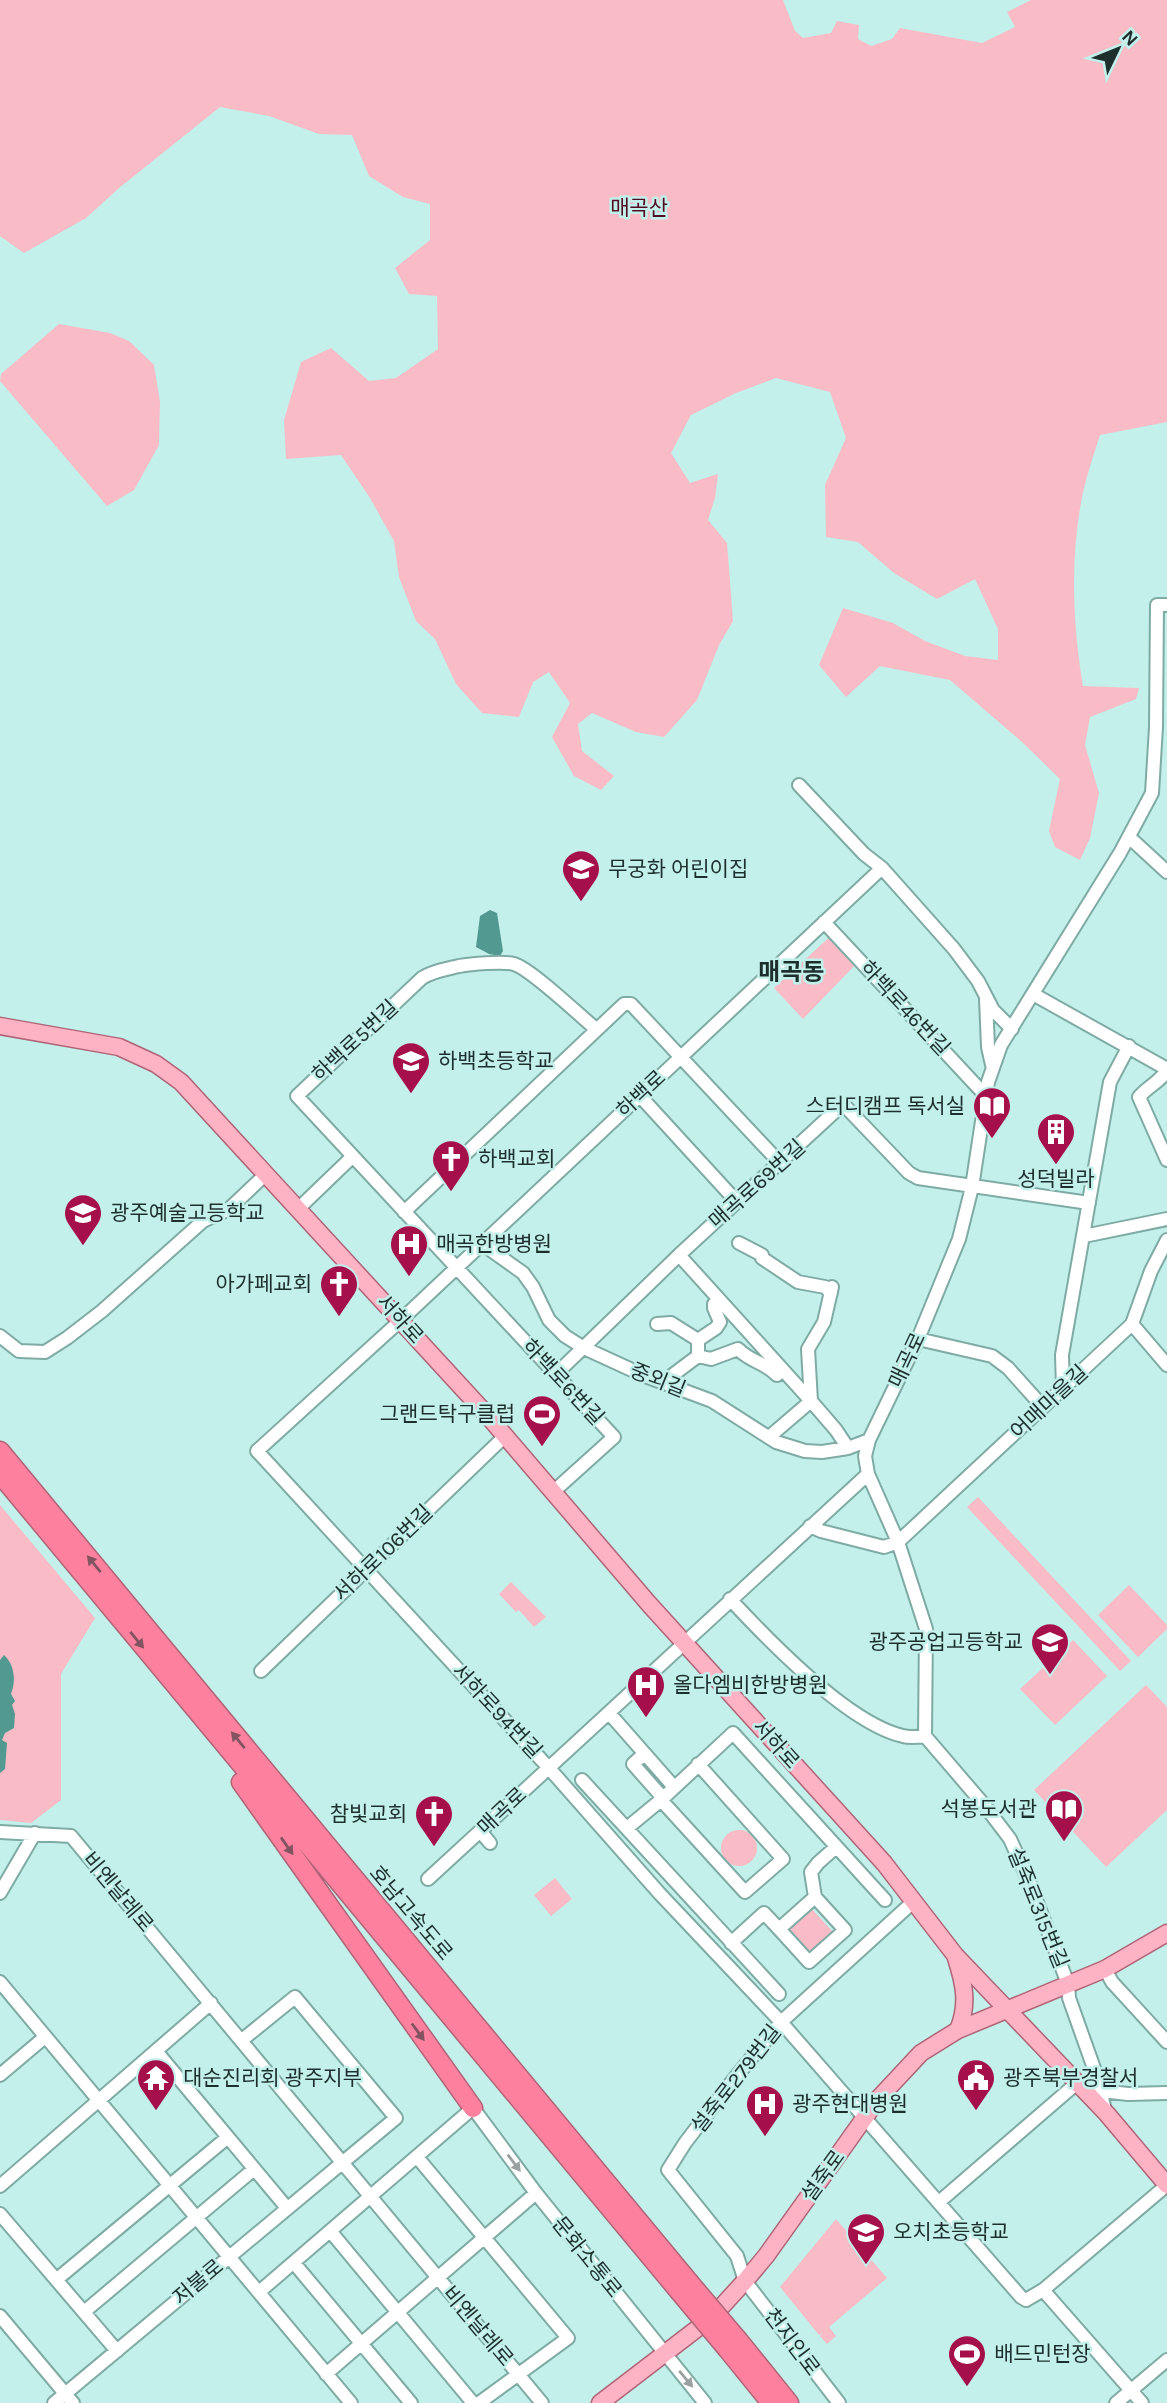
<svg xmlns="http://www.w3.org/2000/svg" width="1167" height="2403" viewBox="0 0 1167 2403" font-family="Karla,'Noto Sans KR',sans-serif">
<rect width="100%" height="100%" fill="#c3f0ea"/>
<!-- green -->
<path fill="#f9bcc7" d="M 0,0 L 783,0 L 795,31 L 803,38 L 831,33 L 837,21 L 859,25 L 858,39 L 871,46 L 892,39 L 900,28 L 982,43 L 1015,27 L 1007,12 L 1031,0 L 1167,0 L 1167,422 L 1100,435 C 1093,457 1085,480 1081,503 C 1070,562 1073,627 1083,686 L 1139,688 L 1136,699 L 1090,717 L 1085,745 L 1099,793 L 1090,838 L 1080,860 L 1055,847 L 1049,831 L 1060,779 L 1022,742 L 950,680 L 880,666 L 846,697 L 819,665 L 843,608 L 893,623 L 925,641 L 965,656 L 998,660 L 998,629 L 975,579 L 937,599 L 894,573 L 858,542 L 826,537 L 825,485 L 846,438 L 830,392 L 776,378 L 736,393 L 691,415 L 671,453 L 690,483 L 718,474 L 715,498 L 708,520 L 727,543 L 733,621 L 719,645 L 697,700 L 664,737 L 636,732 L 592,713 L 578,724 L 582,751 L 614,776 L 601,790 L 574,776 L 552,737 L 570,703 L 549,672 L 533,682 L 519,717 L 482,713 L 456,684 L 435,639 L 416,621 L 399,577 L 394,541 L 370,498 L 341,455 L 286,459 L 284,420 L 301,362 L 331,348 L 369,381 L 396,378 L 438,349 L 437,296 L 409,294 L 395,268 L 430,240 L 430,204 L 403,197 L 369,176 L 352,135 L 319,134 L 269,116 L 220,107 L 119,188 L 86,218 L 24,253 L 0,236 Z
M 59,324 L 110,333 L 129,341 L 154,365 L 160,402 L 159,445 L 134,490 L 107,506 L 0,381 L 1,374 Z
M 835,932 L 858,962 L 803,1019 L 774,988 Z
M 978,1497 L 1131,1661 L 1120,1671 L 967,1507 Z
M 0,1505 L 95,1618 L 61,1674 L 61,1800 L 31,1823 L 0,1820 Z
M 511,1582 L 546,1617 L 534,1627 L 519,1610 L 516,1612 L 499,1594 Z
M 1129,1585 L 1167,1625 L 1167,1629 L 1138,1657 L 1098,1615 Z
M 1073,1640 L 1107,1676 L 1055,1725 L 1020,1689 Z
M 1146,1685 L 1167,1707 L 1167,1810 L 1106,1867 L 1034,1790 Z
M721 1848a18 18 0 1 1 36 0a18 18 0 1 1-36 0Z
M 555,1878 L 572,1899 L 551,1916 L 534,1895 Z
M 809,1906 L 833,1932 L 811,1953 L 787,1926 Z
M 836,2219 L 887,2278 L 829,2327 L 836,2336 L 827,2344 L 820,2336 L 822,2333 L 819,2335 L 780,2287 Z"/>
<!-- water -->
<path fill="#529991" d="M 490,910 L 497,913 L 503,951 L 500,956 L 489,954 L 476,947 L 480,916 Z
M 4,1655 C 15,1665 16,1681 11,1694 L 15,1701 L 12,1705 L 15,1714 L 14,1728 L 5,1733 L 2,1740 L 7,1743 L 5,1769 L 0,1773 L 0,1660 Z"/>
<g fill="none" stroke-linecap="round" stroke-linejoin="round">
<defs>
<path id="minor" d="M 799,785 L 864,854 L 882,868 L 954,949 L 978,981 L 993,1010 L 1012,1029
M 1129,837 L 1167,872
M 882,868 L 401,1320 L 257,1451 L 548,1767 L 660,1894 L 781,2022 L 1021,2297 L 1026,2300 L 1043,2290
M 824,922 L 985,1095
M 1033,994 L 1167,1069
M 986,999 L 988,1047 L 992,1065
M 1167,1069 C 1162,1081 1148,1086 1139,1097 L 1167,1160
M 640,1096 L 737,1202
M 298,1209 L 352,1157
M 404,1212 L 624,1004 L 631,1004 L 780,1163
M 1084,1236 L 1167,1219
M 481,1243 L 523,1273 L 533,1287 L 549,1320 L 565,1336 L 584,1348 L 645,1376 L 712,1401 L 776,1442 L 805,1451 L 822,1452 L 848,1448 L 869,1440
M 739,1243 L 762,1255 L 762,1258 L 798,1282 L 825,1287 L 831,1293
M 679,1255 L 811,1401
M 657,1324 L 671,1323 L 698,1340 L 698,1356 L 662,1383
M 1132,1324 L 1167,1365
M 0,1336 L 19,1351 L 45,1352 L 67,1338 L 102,1311 L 203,1221 L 229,1209 L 266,1174
M 918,1339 L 992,1356 L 1008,1368 L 1043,1407
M 698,1340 L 716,1328 L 720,1322 L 714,1308 L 714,1304
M 698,1356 L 711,1359 L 738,1349 C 752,1363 763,1361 777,1375
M 556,1374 L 679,1255 L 843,1104 L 909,1173 L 918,1178 L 1089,1203
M 1063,1388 L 1062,1355 L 1110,1082 L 1129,1046
M 811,1401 L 808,1349 L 824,1322 L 832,1287
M 769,1437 L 811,1401 L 836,1430 L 848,1448
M 553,1492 L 614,1437 L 297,1096 L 422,978 C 432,971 447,969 459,966 C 470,964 503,961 514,964 C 531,969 579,1015 596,1029
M 810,1526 L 821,1531 L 884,1547 L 898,1542 L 1132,1324 L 1151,1271 L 1167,1240
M 730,1599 C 768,1640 849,1724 903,1736 C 910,1738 917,1737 925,1736
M 261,1671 L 505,1436
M 609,1713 L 674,1787
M 644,1754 L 633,1764 L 663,1798
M 582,1780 L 779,1994
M 661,1800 L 745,1892 L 783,1859 L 698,1764
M 627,1828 L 661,1800 L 733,1733 L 885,1900
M 480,1831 L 490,1843
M 0,1832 L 71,1836 L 542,2403
M 428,1879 L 868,1474
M 0,1893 L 35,1833
M 779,1929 L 809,1962 L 845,1930 L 815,1897
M 731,1943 L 764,1913 L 779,1929 L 815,1897 L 811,1872 L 818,1863 L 836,1847
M 1105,1969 L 1112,1982 L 1167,2042
M 0,1982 L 351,2403
M 156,2051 L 287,2208
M 0,2075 L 45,2037
M 1101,2091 L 1128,2094 L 1167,2093
M 1106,2114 L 1096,2074 L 1069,1998 L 1068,1984 L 1029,1881 L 1010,1839 L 985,1806 L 925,1736 L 926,1629 L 898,1542 L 868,1474 L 865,1456 L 869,1440 L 918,1339 L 959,1239 L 972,1187 L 988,1082 L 1001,1045 L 1120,853 L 1152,793 L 1156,727 L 1157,605 L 1167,605
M 417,2157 L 568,2338 L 479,2403
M 0,2186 L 211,2003
M 939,2202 L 1077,2083
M 0,2214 L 117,2351
M 331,2232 L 473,2403
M 294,2263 L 411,2403
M 56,2280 L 228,2137
M 259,2292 L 473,2108 L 536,2193 L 705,2403
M 84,2312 L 254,2169
M 0,2316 L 73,2403
M 326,2374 L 536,2193
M 54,2403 L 396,2118 L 295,1997 L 242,2040
M 839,2403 L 745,2281 L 737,2256 L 668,2170 L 685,2143 L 734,2079 L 781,2022 L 913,1902
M 1116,2403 L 1167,2360
M 1142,2403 L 1043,2290 L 1167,2185"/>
<path id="major" d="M 0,1026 L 119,1047 L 156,1064 L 181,1082 L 488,1416 L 649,1604 L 884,1863 L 955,1955 L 1107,2114 L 1167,2185
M 956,1958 C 964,1983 969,2004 958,2030
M 600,2403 L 711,2318 L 745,2281 L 766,2256 L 878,2099 L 921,2053 L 958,2030 L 1105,1969 L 1167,1933"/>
<path id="highway" d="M 0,1451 L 689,2282
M 0,1474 L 678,2290
M 241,1782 L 473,2108
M 739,2341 L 789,2403
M 728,2350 L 771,2403"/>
</defs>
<!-- minor casing -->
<use href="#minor" stroke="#7faba5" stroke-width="16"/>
<!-- major casing -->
<use href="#major" stroke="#af6477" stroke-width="19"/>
<!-- highway casing -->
<use href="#highway" stroke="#af6477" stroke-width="21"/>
<!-- minor -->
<use href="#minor" stroke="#fff" stroke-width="12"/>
<!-- major -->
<use href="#major" stroke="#feb3c5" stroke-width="16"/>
<!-- highway -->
<use href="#highway" stroke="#fd809f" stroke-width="18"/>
<defs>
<path id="highway-bridge" d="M 689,2282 L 739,2341
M 678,2290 L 728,2350"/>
</defs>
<!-- highway-bridge casing -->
<use href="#highway-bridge" stroke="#af6477" stroke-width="21" stroke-linecap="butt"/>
<!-- highway-bridge -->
<use href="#highway-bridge" stroke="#fd809f" stroke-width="18"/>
</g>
<!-- one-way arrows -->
<defs><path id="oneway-solid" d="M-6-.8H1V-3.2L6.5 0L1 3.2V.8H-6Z" transform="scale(1.75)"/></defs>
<g fill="#825360">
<use href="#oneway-solid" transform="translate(94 1564) rotate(-129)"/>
<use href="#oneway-solid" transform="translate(137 1640) rotate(51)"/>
<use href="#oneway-solid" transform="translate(238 1740) rotate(-129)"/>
<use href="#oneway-solid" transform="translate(287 1846) rotate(55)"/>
<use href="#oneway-solid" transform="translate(418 2032) rotate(54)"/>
</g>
<g fill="#99a1a0">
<use href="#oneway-solid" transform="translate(514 2163) rotate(53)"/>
<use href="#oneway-solid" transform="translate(686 2379) rotate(50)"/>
</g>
<!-- icons -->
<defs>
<symbol id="school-pin" viewBox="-11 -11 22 30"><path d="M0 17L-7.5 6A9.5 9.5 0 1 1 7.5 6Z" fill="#a5104b" stroke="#c3f0ea"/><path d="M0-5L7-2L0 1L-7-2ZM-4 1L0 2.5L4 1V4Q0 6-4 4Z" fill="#fff"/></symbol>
<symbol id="library-pin" viewBox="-11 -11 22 30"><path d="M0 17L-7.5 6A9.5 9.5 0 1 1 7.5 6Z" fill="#a5104b" stroke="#c3f0ea"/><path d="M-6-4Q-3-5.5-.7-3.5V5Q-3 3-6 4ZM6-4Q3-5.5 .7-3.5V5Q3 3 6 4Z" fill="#fff"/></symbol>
<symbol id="building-pin" viewBox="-11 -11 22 30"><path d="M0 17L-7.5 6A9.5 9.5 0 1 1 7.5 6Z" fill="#a5104b" stroke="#c3f0ea"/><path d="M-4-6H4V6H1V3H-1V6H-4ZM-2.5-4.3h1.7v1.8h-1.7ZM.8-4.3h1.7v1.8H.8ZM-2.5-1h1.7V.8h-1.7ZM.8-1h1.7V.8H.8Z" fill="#fff"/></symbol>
<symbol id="church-pin" viewBox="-11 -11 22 30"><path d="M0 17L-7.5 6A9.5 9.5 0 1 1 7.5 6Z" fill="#a5104b" stroke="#c3f0ea"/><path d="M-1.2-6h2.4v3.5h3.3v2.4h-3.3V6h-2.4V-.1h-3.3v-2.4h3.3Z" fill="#fff"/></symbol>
<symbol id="hospital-pin" viewBox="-11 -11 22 30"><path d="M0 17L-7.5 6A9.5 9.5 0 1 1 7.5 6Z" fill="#a5104b" stroke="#c3f0ea"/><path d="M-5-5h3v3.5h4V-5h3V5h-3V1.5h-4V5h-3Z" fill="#fff"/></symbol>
<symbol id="stadium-pin" viewBox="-11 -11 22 30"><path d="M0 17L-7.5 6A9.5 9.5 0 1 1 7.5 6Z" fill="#a5104b" stroke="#c3f0ea"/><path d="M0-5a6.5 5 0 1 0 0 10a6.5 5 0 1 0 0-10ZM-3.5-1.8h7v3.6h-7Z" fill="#fff"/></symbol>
<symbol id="temple-pin" viewBox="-11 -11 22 30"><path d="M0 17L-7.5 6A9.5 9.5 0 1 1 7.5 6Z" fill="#a5104b" stroke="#c3f0ea"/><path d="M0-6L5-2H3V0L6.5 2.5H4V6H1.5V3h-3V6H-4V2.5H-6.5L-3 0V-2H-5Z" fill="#fff"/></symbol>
<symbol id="civic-pin" viewBox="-11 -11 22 30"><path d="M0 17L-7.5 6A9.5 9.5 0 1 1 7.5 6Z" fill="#a5104b" stroke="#c3f0ea"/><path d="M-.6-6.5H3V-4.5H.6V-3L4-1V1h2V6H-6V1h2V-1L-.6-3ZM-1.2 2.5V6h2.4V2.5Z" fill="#fff"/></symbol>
</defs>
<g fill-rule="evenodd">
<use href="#school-pin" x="559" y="847" width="44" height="60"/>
<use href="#school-pin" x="389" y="1039" width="44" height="60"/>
<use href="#library-pin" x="970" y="1084" width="44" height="60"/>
<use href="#building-pin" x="1034" y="1110" width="44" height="60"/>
<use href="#church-pin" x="429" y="1137" width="44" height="60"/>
<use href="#school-pin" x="61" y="1191" width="44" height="60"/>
<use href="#hospital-pin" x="387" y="1222" width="44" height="60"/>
<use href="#church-pin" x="317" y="1262" width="44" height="60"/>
<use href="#stadium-pin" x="520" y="1392" width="44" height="60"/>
<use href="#school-pin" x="1028" y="1620" width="44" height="60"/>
<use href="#hospital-pin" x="624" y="1663" width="44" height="60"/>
<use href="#library-pin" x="1042" y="1787" width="44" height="60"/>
<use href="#church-pin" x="412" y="1792" width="44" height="60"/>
<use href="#temple-pin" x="134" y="2056" width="44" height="60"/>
<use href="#civic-pin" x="954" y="2056" width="44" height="60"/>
<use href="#hospital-pin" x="743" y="2082" width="44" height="60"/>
<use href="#school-pin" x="844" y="2210" width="44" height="60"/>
<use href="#stadium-pin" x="945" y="2332" width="44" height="60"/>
</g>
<g text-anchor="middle" stroke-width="5" stroke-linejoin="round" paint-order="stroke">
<!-- park labels -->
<g font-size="21" fill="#530b24" stroke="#c3f0ea">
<text x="639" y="215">매곡산</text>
</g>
<!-- poi labels -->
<g font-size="21" fill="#1d2f2d" stroke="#c3f0ea" text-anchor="start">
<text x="608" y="876">무궁화 어린이집</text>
<text x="438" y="1068">하백초등학교</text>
<text x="965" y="1113" text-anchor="end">스터디캠프 독서실</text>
<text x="478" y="1166">하백교회</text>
<text x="1056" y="1186" text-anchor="middle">성덕빌라</text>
<text x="110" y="1220">광주예술고등학교</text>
<text x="436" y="1251">매곡한방병원</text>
<text x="312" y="1291" text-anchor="end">아가페교회</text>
<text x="515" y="1421" text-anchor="end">그랜드탁구클럽</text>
<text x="1023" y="1649" text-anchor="end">광주공업고등학교</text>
<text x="673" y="1692">올다엠비한방병원</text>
<text x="1037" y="1816" text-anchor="end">석봉도서관</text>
<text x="407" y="1821" text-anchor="end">참빛교회</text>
<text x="183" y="2085">대순진리회 광주지부</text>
<text x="1003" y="2085">광주북부경찰서</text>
<text x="792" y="2111">광주현대병원</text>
<text x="893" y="2239">오치초등학교</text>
<text x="994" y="2361">배드민턴장</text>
</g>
<!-- street labels -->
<g font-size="21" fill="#1d2f2d" stroke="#c3f0ea">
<text transform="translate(905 1008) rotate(47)" y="7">하백로46번길</text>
<text transform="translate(355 1041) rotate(-43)" y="7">하백로5번길</text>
<text transform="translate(641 1094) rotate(-43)" y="7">하백로</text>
<text transform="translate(757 1184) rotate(-42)" y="7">매곡로69번길</text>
<text transform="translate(400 1319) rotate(48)" y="7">서하로</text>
<text transform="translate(907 1360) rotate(-65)" y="7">매곡로</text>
<text transform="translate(658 1380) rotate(22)" y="7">중외길</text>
<text transform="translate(563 1382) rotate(47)" y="7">하백로6번길</text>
<text transform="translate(1049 1402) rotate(-43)" y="7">어매마을길</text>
<text transform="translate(383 1553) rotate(-44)" y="7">서하로106번길</text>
<text transform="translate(497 1711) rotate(47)" y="7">서하로94번길</text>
<text transform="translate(776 1744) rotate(48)" y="7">서하로</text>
<text transform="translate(502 1811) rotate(-43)" y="7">매곡로</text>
<text transform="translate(118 1892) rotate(50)" y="7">비엔날레로</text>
<text transform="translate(1038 1908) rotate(68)" y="7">설죽로315번길</text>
<text transform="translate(411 1913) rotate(50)" y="7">호남고속도로</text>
<text transform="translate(736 2079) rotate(-52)" y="7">설죽로279번길</text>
<text transform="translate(823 2176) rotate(-54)" y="7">설죽로</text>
<text transform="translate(587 2257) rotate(51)" y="7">문화소통로</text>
<text transform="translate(198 2282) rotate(-40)" y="7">저불로</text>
<text transform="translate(478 2326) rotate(50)" y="7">비엔날레로</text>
<text transform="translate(792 2342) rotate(53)" y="7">천지인로</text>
</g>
<!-- quarter labels -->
<g font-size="24" font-weight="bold" fill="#1d2f2d" stroke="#c3f0ea">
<text x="791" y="980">매곡동</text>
</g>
</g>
<!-- north arrow -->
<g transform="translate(1118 49) rotate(47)" stroke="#c3f0ea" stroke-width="5" paint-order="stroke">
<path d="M0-5L12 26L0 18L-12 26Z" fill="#1d2f2d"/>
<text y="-10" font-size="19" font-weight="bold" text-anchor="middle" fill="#1d2f2d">N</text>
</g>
</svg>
